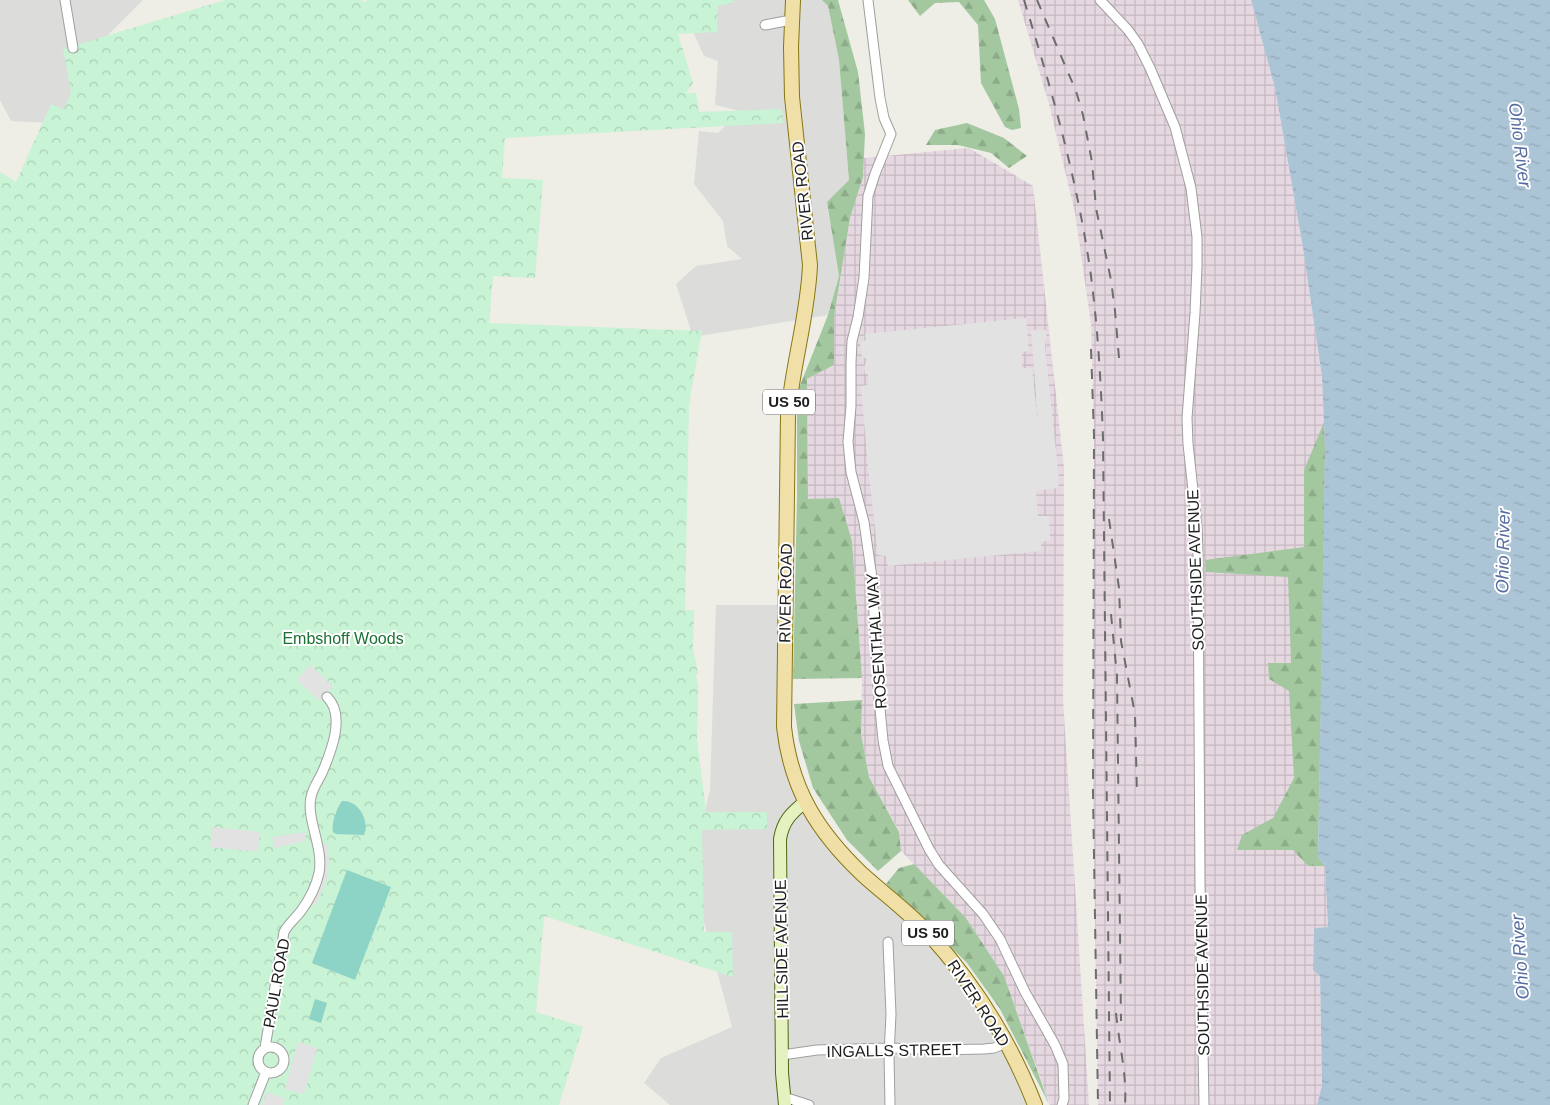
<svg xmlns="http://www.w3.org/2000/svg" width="1550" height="1105" viewBox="0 0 1550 1105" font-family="Helvetica,sans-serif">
<defs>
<pattern id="industrial-grid" width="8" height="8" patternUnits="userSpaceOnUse" patternTransform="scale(1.25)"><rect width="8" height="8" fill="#e6d8e1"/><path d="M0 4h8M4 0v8" fill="none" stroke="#c5b9c1"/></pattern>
<pattern id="forest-firs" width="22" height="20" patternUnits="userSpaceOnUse" patternTransform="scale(1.25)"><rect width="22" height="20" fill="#a3c89f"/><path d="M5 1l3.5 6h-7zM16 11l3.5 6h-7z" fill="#8cab88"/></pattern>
<pattern id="park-crowns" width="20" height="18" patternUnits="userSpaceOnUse" patternTransform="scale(1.25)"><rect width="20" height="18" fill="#c8f3d4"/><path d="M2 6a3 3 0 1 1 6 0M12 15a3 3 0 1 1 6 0" fill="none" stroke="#abd0b6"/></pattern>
<pattern id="water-ripples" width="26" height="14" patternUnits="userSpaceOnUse" patternTransform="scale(1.25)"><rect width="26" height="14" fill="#abc4d6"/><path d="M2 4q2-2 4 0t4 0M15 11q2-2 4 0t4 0" fill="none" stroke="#93a8b7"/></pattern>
</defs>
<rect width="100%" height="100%" fill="#eeede6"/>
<!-- residential -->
<path fill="#dcdcdb" d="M 0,0 L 143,0 L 91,52 L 95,125 L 11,121 L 0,100 Z
M 713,0 L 822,0 L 828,6 L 839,60 L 849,181 L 827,203 L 839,276 L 828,315 L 693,337 L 676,284 L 696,266 L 742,259 L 727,246 L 723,221 L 694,184 L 699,131 L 718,133 L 740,111 L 715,105 L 718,61 L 704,56 L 694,34 Z
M 716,605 L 785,605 L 784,727 L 817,823 L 950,958 L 1035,1105 L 670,1105 L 644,1083 L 661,1058 L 732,1027 L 702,915 L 690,875 L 710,790 Z"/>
<!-- industrial -->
<path fill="url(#industrial-grid)" d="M 1018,0 L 1251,0 L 1275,88 L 1303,248 L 1322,377 L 1325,448 L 1318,857 L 1325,866 L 1328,927 L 1314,928 L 1313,970 L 1320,976 L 1322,1085 L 1317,1105 L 1098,1105 L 1093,793 L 1094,435 L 1091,324 L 1075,213 L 1049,104 Z
M 969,148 L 1033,186 L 1064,468 L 1063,700 L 1089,1105 L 1050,1105 L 1004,976 L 966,918 L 901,851 L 899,831 L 869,777 L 861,734 L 862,678 L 852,541 L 808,499 L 807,379 L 834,365 L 834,317 L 850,218 L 863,177 L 864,158 Z"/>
<!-- forest -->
<path fill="url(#forest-firs)" d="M 822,0 L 838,0 L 858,72 L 865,134 L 863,177 L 850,218 L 834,317 L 834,365 L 807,379 L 808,499 L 839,498 L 852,541 L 862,678 L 793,679 L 797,496 L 797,393 L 828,315 L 839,276 L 827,202 L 849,180 L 839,60 L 828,6 Z
M 908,0 L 984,0 L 995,19 L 1019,109 L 1021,128 L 1012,130 L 1005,127 L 981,83 L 978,25 L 959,2 L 935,3 L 920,16 Z
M 967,123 L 1004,138 L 1027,156 L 1009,168 L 991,153 L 958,145 L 926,145 L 935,130 Z
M 1324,422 L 1325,448 L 1323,604 L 1318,857 L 1325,866 L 1308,866 L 1293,850 L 1237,850 L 1242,835 L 1273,818 L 1294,778 L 1289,691 L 1269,679 L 1268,663 L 1291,663 L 1288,577 L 1206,572 L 1205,560 L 1304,547 L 1304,470 Z
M 862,700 L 861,734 L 869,777 L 899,832 L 901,851 L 878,871 L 847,840 L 813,788 L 799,741 L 794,704 Z
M 914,864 L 966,918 L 1004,976 L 1049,1104 L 1000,1009 L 967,963 L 886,884 L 899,868 Z"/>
<!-- park -->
<path fill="url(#park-crowns)" d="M 225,0 L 361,0 L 364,2 L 368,0 L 733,0 L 733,3 L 718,6 L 717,32 L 678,34 L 693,83 L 686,93 L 696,93 L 699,112 L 782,109 L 783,123 L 505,138 L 502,178 L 543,180 L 535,278 L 493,276 L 489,323 L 702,331 L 689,404 L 685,610 L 694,610 L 693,648 L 698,674 L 696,675 L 698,686 L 697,739 L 706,812 L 767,812 L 767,829 L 702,830 L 704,932 L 732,932 L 733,977 L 544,916 L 536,1012 L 583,1027 L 559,1105 L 0,1105 L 0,172 L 16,182 L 51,104 L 64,109 L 71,91 L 63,49 Z"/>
<!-- pitch -->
<path fill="#8dd3c6" d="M 342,801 C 359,800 370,821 364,835 L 336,834 L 333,832 C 331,823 337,808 342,801 Z
M 347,870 L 391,887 L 355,980 L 312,963 Z
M 315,999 L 327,1003 L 321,1023 L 309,1019 Z"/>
<!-- parking -->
<path fill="#e2e2e2" d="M 1026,318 L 1029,351 L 1022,352 L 1022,368 L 1032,368 L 1039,434 L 1031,330 L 1047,330 L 1045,347 L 1059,480 L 1058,488 L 1036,491 L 1038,516 L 1049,516 L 1050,540 L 1041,542 L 1041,551 L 888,566 L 886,556 L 878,555 L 867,456 L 861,386 L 868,385 L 868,374 L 865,374 L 864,368 L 867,358 L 862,358 L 860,342 L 866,340 L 865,334 Z
M 310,665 L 333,686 L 320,701 L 297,680 Z
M 212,827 L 260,832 L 258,852 L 210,847 Z
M 305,832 L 306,841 L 274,848 L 272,837 Z
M 327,843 L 329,860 L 327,878 L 316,905 L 308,901 L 315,886 L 318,845 Z
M 298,1042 L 317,1048 L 304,1094 L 285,1089 Z
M 267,1092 L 285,1099 L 283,1105 L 262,1105 Z"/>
<!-- water -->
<path fill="url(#water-ripples)" d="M 1251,0 L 1550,0 L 1550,1105 L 1317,1105 L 1322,1085 L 1320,976 L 1313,970 L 1314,928 L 1328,927 L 1325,866 L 1318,857 L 1325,448 L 1322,377 L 1303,248 L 1275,88 Z"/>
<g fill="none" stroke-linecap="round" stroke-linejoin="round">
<defs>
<path id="street" d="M 65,0 L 73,48
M 868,0 L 880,98 L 884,118 L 891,134 L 875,174 L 868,196 L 864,278 L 858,317 L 852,341 L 851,363 L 851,406 L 848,442 L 851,472 L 864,522 L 872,578 L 878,688 L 883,740 L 888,766 L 929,849 L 939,865 L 983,914 L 1000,939 L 1025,992 L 1055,1045 L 1063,1064 L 1064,1099 L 1062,1105
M 1100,0 L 1128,30 L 1138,44 L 1150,68 L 1175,127 L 1191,188 L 1197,237 L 1197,267 L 1195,313 L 1187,418 L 1188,444 L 1197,527 L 1198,553 L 1200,884 L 1204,1105
M 765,25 L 791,20
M 888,942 L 891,1014 L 889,1055 L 890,1105
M258 1060a13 13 0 1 1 26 0a13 13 0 1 1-26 0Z
M 265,1048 L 284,932 C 288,924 295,919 301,911 C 309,900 316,887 319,873 C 324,848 306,819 311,797 C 313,788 318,781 322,773 C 331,752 346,715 327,697
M 782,1055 L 817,1050 L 890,1048 L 936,1050 L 984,1049 L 994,1048 L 1006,1043
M 784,1097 L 809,1105
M 253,1105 L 266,1072"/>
<path id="secondary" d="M 785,1105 L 782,1073 L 780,839 C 783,821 791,813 805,802"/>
<path id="primary" d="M 793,0 L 791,47 L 792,97 L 810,265 C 808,316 792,366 788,416 L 784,727 C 791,789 817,831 862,874 C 884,894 909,912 930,935 C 974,984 1011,1043 1035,1105"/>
</defs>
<!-- street casing -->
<use href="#street" stroke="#9f9f9f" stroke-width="11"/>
<!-- secondary casing -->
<use href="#secondary" stroke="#4e6812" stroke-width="14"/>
<!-- primary casing -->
<use href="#primary" stroke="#867712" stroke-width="16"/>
<!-- street -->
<use href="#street" stroke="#fff" stroke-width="9"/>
<!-- secondary -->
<use href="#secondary" stroke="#e5f2c0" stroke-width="12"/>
<!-- primary -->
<use href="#primary" stroke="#f0e0a8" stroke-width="14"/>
<!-- rail -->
<path stroke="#6c6c6c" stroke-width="2" stroke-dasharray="10 10" stroke-linecap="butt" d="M 1024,0 C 1052,91 1078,182 1091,276 C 1098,330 1101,384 1103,438 L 1110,1105
M 1037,0 L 1076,91 L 1083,115 L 1092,162 L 1096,208 L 1111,280 L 1115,311 L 1119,358
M 1091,349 L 1094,435 L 1093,793 L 1098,1105
M 1109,519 L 1119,588 L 1121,641 L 1135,714 L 1137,795
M 1111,614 L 1117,676 L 1121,1021
M 1116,1013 C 1119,1044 1127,1074 1125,1105"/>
</g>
<g text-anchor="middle" stroke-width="4" stroke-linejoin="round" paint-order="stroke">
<!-- shield labels -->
<g fill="#fff" stroke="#626262" stroke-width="1">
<rect x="763" y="389.5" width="52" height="25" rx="4"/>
<rect x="902" y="920.5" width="52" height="25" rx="4"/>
</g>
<g font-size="15" font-weight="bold" fill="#1e1e1e">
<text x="789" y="407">US 50</text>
<text x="928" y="938">US 50</text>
</g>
<!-- street labels -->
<g font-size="16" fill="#1e1e1e" stroke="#fff">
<text transform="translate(802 191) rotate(-96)" y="6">RIVER ROAD</text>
<text transform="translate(1195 570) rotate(-92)" y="6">SOUTHSIDE AVENUE</text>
<text transform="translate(785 593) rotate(-89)" y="6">RIVER ROAD</text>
<text transform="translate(876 641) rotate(-94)" y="6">ROSENTHAL WAY</text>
<text transform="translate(781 949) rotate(-91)" y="6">HILLSIDE AVENUE</text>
<text transform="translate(1202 975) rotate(-91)" y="6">SOUTHSIDE AVENUE</text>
<text transform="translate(276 983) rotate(-80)" y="6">PAUL ROAD</text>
<text transform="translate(979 1003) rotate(57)" y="6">RIVER ROAD</text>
<text transform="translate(894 1050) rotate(-1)" y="6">INGALLS STREET</text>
</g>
<!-- park labels -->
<g font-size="16" fill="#197032" stroke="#fff">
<text x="343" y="644">Embshoff Woods</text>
</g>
<!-- water labels -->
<g font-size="18" font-style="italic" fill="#566da2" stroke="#fff">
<text transform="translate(1520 145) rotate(83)" y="6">Ohio River</text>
<text transform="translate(1503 551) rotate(-89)" y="6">Ohio River</text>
<text transform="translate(1520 957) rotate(-94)" y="6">Ohio River</text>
</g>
</g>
</svg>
